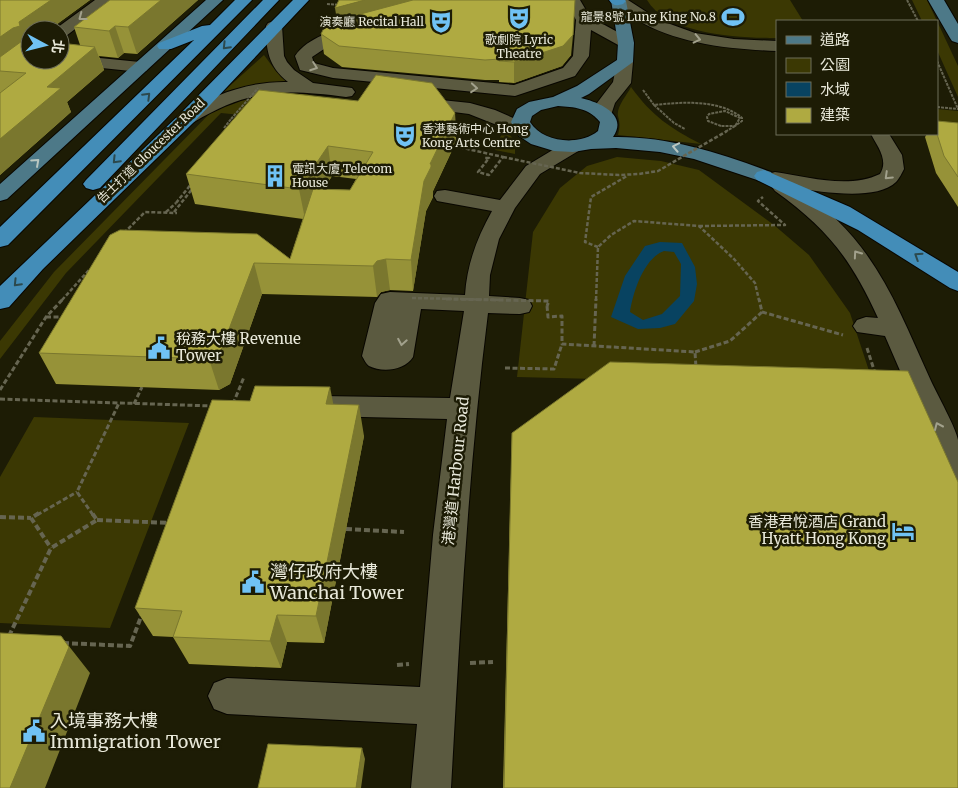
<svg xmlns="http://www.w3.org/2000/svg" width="958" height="788" viewBox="0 0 958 788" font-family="Merriweather,'Noto Sans TC',serif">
<rect width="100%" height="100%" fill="#1d1c05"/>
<!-- green -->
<path fill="#3b3803" d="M 647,0 L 790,0 L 803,21 L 777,21 L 777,38 C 741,38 667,35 647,0 Z
M 912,0 L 927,0 L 937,21 L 922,21 Z
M 937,21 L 958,66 L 958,97 L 937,50 Z
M 264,55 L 275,70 L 288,82 L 224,91 Z
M 631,87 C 652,116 670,128 701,144 L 618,135 C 620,126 620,124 618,116 C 616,107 627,95 631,87 Z
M 283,91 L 309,94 L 306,98 L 241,115 L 221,113 L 66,273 L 0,359 L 0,341 L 54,272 L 216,107 L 235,98 Z
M 937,109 L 958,111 L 958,137 L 913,134 L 937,134 Z
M 504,128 L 515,141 L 515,154 L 495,150 Z
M 617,157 L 661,161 L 699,170 L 774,225 L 809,255 L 850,313 L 874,386 L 517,377 L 533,232 L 560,188 L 587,166 Z
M 34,417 L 189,423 L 110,628 L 0,623 L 0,477 Z"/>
<!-- water -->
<path fill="#084361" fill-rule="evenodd" d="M 660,242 L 682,243 L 695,267 L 697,284 L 694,301 L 675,324 L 660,328 L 638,329 L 611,317 L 625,276 L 645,246 ZM 664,251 L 674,252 L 681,264 L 680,296 L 662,314 L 643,320 L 630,312 C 633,292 644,258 664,251 Z"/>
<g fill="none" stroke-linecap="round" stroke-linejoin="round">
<defs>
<path id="minor" d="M 95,0 L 113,0 L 66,36 L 60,38 L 60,30 L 54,30 Z
M 563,0 L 580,0 L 590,17 L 632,40 L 634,43 L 632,46 L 620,46 L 591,30 L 589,56 L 575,76 L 515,96 L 333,78 L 300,70 L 295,56 C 308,37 335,30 356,25 L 362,27 L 364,30 L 362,33 L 333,43 L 312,57 L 314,63 L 333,68 L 514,85 L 563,68 L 573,56 L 576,20 L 570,8 Z
M 610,0 L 628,0 L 659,20 L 695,33 L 734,39 L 777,41 L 777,51 C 727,49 678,44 635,19 C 626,14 616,8 610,0 Z
M 274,21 L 280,23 L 282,26 L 284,56 L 287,62 L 294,70 L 313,83 L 352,88 L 355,92 L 352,96 L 346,97 C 283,89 249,89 194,122 L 187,124 L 180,122 L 178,118 L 180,114 C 214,95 249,81 288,82 C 268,66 266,50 266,26 L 268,23 Z
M 60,54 L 140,62 L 146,63 L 149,67 L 146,71 L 140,72 L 54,63 L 52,60 L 60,60 Z
M 625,57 L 631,58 L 633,62 L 631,83 L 615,103 L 610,118 L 603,120 L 596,118 L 594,114 L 597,103 L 613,82 L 617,62 L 619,58 Z
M 413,97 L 470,103 L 495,110 L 529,125 L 532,129 L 529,133 L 522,135 L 469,114 L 407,106 L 404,102 L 407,98 Z
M 871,134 L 889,134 L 902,155 L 904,169 C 902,173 899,179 896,182 C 877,201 821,192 797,188 C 874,239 895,302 931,381 C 937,394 956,428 958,440 C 958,453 958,468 958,482 L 947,478 L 943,470 L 885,336 L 857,332 L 853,326 L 857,320 L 866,317 L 878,318 C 851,259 828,229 775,191 L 772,187 L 774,184 L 768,182 L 765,178 L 768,174 L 775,172 C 808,177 849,189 880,174 C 889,160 877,146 871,134 Z
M 573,140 L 580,142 L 583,146 L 580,150 L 540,174 L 515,208 L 499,239 L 490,275 L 489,296 L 520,298 L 529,300 L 532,306 L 529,312 L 520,314 L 488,313 C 468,471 460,629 451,788 L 411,788 L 417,724 L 227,714 L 214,709 L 208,696 L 214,683 L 227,678 L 420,687 L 433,535 L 447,419 L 321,416 L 311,413 L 307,406 L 311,399 L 321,396 L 450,398 L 464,311 L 421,309 L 413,357 C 405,370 383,373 369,366 C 366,364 364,359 362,356 L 375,303 L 381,294 L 390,292 L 465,295 C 467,264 477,238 492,211 L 437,201 L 434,196 L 437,191 L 445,190 L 500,200 L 526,166 L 566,142 Z"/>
<path id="major" d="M 206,0 L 223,0 L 7,199 L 0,201 L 0,184 Z
M 611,0 L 626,1 L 634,43 L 633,62 L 589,94 L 581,98 C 598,102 629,114 613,137 C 668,136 720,153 771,172 L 774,176 L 771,180 L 764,182 L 757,180 L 694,159 L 660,152 L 616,148 L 591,149 L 573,152 L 554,151 L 531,144 L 519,136 L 511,122 L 517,109 L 529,102 L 553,97 L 577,86 L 617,60 L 618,43 ZM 558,106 C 574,107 589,108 600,122 L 598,131 C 580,146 543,143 530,122 L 532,116 L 541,110 Z
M 928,0 L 944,0 L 958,24 L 958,43 L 952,41 L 950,38 Z"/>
<path id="highway" d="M 235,0 L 252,0 L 8,245 L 0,247 L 0,227 L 194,40 L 171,49 L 159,49 L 157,46 L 159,43 L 202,26 L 210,25 Z
M 263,0 L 279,0 L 100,188 L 93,190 L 86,188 L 83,184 L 86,180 Z
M 293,0 L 309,0 L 194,122 L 43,269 L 9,307 L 0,309 L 0,286 L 180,114 Z
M 609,0 L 625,0 L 626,1 L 623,4 C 617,6 613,6 609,0 Z
M 764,170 L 850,207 L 958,272 L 958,291 L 950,288 L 858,230 L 757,180 L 754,176 L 757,172 Z"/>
</defs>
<!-- minor casing -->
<use href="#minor" stroke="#080600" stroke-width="2"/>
<!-- major casing -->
<use href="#major" stroke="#080600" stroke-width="2"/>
<!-- highway casing -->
<use href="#highway" stroke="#080600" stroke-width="2"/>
<!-- path-far3 -->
<path stroke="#666551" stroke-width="2" stroke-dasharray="3 1" stroke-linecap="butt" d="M 907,0 L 918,21
M 327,4 L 341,5
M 937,61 L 958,109
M 643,90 L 654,105 C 681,102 720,99 742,118 L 742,121 L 735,126 L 721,126
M 654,105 L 674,123 L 685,129
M 937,107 L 958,109
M 224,128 L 231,119"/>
<!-- path-far2 -->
<path stroke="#666551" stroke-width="2.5" stroke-dasharray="4 2" stroke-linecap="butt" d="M 454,146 L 503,157 L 489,175 L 478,172 L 489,158 L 485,158
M 166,212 L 176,203
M 174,212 L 193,188
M 699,226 L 785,225 L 758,201 L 763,197
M 124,233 L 145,212 L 177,213
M 598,247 L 585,242 L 591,197 L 627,176
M 62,300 L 89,270
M 596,300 L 598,247 L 611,235 L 634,221 L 699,226 L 734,259 L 755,283 L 759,300"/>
<!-- path-far1 -->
<path stroke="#666551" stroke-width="3" stroke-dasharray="5 2.5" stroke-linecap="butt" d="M 547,306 L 548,317 L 562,316 L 562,344 L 695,352 L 696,368
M 762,312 L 843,335
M 46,317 L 62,317
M 594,346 L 596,299
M 867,348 L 875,373
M 695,352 L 730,341 L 762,312 L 759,299
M 505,368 L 554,369 L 562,344
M 0,390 L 46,317 L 63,299
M 0,399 L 212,406
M 134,404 L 142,387
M 233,404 L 244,377
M 37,515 L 77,492
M 93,515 L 77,492 L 119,403"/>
<!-- path -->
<path stroke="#666551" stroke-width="4" stroke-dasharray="6 3" stroke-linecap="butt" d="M 39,513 L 31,518 L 51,548
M 0,517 L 31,518
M 97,520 L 169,523
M 346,529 L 404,532
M 9,636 L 51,548 L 97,520 L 92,513
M 63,643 L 130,646 L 142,614
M 470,663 L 493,662
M 397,665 L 409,664"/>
<!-- minor -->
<use href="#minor" fill="#5b5a40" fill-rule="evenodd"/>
<!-- major -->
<use href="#major" fill="#4d7988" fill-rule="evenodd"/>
<!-- highway -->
<use href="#highway" fill="#438db8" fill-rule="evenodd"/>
<!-- path-bridge-far2 -->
<path stroke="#666551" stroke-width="2" stroke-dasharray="3 1" stroke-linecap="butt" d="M 231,119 L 258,88
M 721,126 L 708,121 L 707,117 L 709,114 L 725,111 L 740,118 L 735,126 L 725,132"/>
<!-- path-bridge-far1 -->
<path stroke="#666551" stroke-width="2.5" stroke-dasharray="4 2" stroke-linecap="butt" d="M 503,157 L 580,173 L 619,175 L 639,174 L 658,171 L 727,131
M 176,203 L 192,183
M 412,298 L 503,300"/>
<!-- path-bridge -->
<path stroke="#666551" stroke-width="3" stroke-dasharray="5 2.5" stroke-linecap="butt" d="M 446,299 L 549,301 L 547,306"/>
</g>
<!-- wall -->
<path fill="#969238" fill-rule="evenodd" d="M 0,0 L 90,0 L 49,30 L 30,30 L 30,44 L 28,45 L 29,49 L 28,50 L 30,60 L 80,45 L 74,27 L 110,0 L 198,0 L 137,54 L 124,53 L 118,58 L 99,56 L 104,70 L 67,102 L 71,112 L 0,175 Z
M 321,34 L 571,55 L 562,66 L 514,83 L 499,82 L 499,80 L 485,80 L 342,67 L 324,54 Z
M 455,113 L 456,142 L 433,191 L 433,197 L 426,211 L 413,291 L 390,290 L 381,292 L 377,297 L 262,294 L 230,384 L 219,390 L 56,384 L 39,353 L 257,234 L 290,259 L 303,219 L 195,204 L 186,174 ZM 332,176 L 356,179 L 350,190 L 324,189 Z
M 958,123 L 958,207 L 936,173 L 925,137 L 927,134 L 937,134 Z
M 334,404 L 364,436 L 324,643 L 287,642 L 281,668 L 189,664 L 173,637 L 153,636 L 135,608 Z
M 512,433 L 958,788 L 503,788 Z"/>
<!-- shaded-wall -->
<path fill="#7a772e" d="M 51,0 L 90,0 L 49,30 L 30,30 L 30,44 L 28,45 L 29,49 L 26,50 L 0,69 L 0,37 L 19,22 Z
M 161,0 L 198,0 L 137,54 L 128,27 Z
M 365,0 L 439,0 L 338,27 L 335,8 Z
M 115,26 L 124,53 L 118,58 L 109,31 Z
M 573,35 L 571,55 L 562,66 L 514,83 L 514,62 Z
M 95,47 L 104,70 L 67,102 L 71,112 L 0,175 L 0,139 L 47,87 Z
M 455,113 L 456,142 L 433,191 L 433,197 L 426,211 L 413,291 L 411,260 L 424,181 L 430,164 Z
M 328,146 L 332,176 L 305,219 L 299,189 Z
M 386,259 L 390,290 L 381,292 L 377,297 L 373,266 L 377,261 Z
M 254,263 L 262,294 L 230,384 L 219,390 L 209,359 Z
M 330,387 L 336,418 L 326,404 Z
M 359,405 L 364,436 L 324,643 L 316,616 Z
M 277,615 L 287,642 L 281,668 L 270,641 Z
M 61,636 L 90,673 L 45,788 L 10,788 Z
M 362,748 L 365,759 L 361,788 L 356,788 Z"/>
<!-- building -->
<path fill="#afaa41" stroke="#7a772e" d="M 0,0 L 51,0 L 19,22 L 20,26 L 13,28 L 0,37 Z
M 110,0 L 161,0 L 128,27 L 115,26 L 109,31 L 74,27 Z
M 339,0 L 365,0 L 335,8 Z
M 413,0 L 575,0 L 573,35 L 563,46 L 514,62 L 499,61 L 500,59 L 485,60 L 339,46 L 321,34 L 324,28 L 338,20 Z
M 22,41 L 24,49 L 30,50 L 30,60 L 60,60 L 60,43 L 95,47 L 47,87 L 61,88 L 0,139 L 0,93 L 26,73 L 0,71 L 0,57 Z
M 376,75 L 432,83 L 455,113 L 430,164 L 431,164 L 431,167 L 424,181 L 411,260 L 386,259 L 377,261 L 373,266 L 254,263 L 220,353 L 209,359 L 39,353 L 110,235 L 120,230 L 257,234 L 290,259 L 313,189 L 350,190 L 373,152 L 328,146 L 299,189 L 186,174 L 259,90 L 358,101 Z
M 937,121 L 958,123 L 958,177 L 944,156 L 937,134 Z
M 610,362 L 908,371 L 958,482 L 958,788 L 504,788 L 512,433 Z
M 255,386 L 330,387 L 326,404 L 359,405 L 316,616 L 277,615 L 270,641 L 173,637 L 182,611 L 135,608 L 212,400 L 250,401 Z
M 0,633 L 61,636 L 69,647 L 10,788 L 0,788 Z
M 268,744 L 362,748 L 356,788 L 258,788 Z"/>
<!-- one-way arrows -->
<defs><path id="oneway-chevron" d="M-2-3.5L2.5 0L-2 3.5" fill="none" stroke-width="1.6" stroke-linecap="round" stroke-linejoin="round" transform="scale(1.25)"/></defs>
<g stroke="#a2a18c">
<use href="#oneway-chevron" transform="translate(82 17) rotate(143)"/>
<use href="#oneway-chevron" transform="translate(697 39) rotate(13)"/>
<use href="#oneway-chevron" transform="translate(314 67) rotate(20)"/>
<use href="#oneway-chevron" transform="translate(474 88) rotate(5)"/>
<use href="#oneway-chevron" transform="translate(888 176) rotate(136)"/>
<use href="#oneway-chevron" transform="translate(857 254) rotate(-125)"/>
<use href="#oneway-chevron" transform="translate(402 342) rotate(100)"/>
<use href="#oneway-chevron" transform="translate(938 426) rotate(-114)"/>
</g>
<g stroke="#2c494d">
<use href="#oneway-chevron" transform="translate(226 46) rotate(134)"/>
<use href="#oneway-chevron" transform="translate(147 96) rotate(-45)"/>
<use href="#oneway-chevron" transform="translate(116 160) rotate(134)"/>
<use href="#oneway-chevron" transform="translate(918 256) rotate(-147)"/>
<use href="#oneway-chevron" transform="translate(17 283) rotate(134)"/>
</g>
<g stroke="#bac7c1">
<use href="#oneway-chevron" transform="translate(676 147) rotate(-169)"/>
<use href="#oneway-chevron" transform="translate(36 162) rotate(-42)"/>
</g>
<!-- icons -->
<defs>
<symbol id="stadium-bare" viewBox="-9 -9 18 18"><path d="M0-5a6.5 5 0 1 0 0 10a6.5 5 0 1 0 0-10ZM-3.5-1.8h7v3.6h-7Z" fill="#70c2f4" stroke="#1d1c05" stroke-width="2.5" paint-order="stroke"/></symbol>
<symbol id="theatre-bare" viewBox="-9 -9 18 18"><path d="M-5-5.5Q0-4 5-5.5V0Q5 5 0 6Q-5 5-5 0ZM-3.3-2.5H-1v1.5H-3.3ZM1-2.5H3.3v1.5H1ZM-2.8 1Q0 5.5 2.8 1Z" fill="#70c2f4" stroke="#1d1c05" stroke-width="2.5" paint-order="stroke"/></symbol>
<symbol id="building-bare" viewBox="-9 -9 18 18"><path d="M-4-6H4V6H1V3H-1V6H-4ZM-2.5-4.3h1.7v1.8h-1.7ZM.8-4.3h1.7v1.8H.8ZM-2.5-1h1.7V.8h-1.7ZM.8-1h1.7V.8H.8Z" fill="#70c2f4" stroke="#1d1c05" stroke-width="2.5" paint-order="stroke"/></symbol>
<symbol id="civic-bare" viewBox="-9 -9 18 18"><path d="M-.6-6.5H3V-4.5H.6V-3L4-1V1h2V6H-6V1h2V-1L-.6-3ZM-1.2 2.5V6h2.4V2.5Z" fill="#70c2f4" stroke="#1d1c05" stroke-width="2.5" paint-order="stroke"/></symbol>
<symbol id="hotel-bare" viewBox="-9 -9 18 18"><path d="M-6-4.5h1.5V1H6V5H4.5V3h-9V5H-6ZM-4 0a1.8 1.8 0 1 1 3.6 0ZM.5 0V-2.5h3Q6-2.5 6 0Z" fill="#70c2f4" stroke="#1d1c05" stroke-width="2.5" paint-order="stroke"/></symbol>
</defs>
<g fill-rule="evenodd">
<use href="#stadium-bare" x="717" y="1" width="32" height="32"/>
<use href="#theatre-bare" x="503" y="2" width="32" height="32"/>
<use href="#theatre-bare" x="425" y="6" width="32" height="32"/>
<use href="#theatre-bare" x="389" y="120" width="32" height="32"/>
<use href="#building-bare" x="259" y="160" width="32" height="32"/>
<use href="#civic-bare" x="143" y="332" width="32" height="32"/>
<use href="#hotel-bare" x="887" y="515" width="32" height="32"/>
<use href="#civic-bare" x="237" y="566" width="32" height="32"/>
<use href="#civic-bare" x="18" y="715" width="32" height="32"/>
</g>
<g text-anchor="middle" stroke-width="5" stroke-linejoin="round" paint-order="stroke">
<!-- far-poi labels -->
<g font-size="12" fill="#e8e8d9" stroke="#1d1c05" text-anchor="end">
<text x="716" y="21">龍景8號 Lung King No.8</text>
<text x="424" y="26">演奏廳 Recital Hall</text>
<text x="519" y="44" text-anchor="middle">歌劇院 Lyric<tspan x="519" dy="14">Theatre</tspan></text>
<text x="422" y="133" text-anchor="start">香港藝術中心 Hong<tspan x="422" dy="14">Kong Arts Centre</tspan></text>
<text x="292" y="173" text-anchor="start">電訊大廈 Telecom<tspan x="292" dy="14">House</tspan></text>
</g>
<!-- far-street labels -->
<g font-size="12" fill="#e8e8d9" stroke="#1d1c05">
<text transform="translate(151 151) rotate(-44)" y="4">告士打道 Gloucester Road</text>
</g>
<!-- poi labels -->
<g font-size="15" fill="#e8e8d9" stroke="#1d1c05" text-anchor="start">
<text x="176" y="344">稅務大樓 Revenue<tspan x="176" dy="17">Tower</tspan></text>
<text x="886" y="527" text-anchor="end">香港君悅酒店 Grand<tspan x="886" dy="17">Hyatt Hong Kong</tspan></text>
</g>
<!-- street labels -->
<g font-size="15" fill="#e8e8d9" stroke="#1d1c05">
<text transform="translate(456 471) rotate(-84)" y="5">港灣道 Harbour Road</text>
</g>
<!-- near-poi labels -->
<g font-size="18" fill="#e8e8d9" stroke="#1d1c05" text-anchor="start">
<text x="270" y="578">灣仔政府大樓<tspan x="270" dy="21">Wanchai Tower</tspan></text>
<text x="50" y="727">入境事務大樓<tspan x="50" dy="21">Immigration Tower</tspan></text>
</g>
</g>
<!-- legend -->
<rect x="776" y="20" width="162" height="115" fill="#1d1c05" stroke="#6e6e5a"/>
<rect x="786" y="36" width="25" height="8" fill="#4d7988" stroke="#6e6e5a"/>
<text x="820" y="45" font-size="15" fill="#e8e8d9">道路</text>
<rect x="786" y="58" width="25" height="15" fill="#3b3803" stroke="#6e6e5a"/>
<text x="820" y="70" font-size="15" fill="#e8e8d9">公園</text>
<rect x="786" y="82" width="25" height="15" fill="#084361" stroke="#6e6e5a"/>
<text x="820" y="95" font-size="15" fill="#e8e8d9">水域</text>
<rect x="786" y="108" width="25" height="15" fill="#afaa41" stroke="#6e6e5a"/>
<text x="820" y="120" font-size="15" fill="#e8e8d9">建築</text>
<!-- north arrow -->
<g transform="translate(45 45) rotate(97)"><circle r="24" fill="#1d1c05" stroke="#6e6e5a"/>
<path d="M0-4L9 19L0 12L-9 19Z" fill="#70c2f4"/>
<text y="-8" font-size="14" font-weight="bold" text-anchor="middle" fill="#e8e8d9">北</text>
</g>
</svg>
